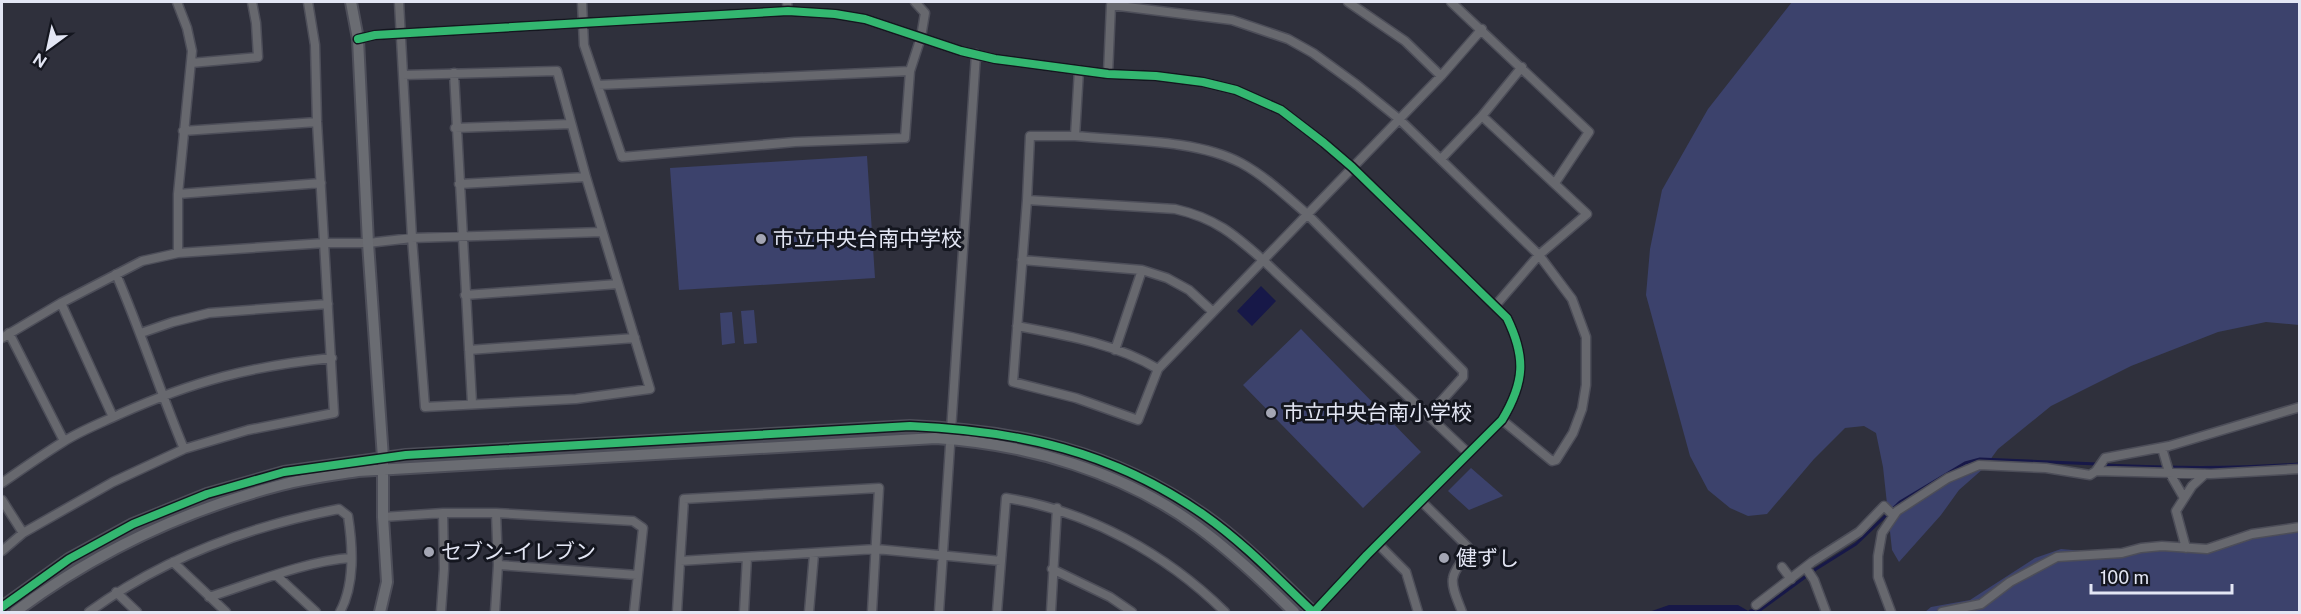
<svg xmlns="http://www.w3.org/2000/svg" width="2301" height="614" viewBox="0 0 2301 614" font-family="'Public Sans','Noto Sans JP',sans-serif">
<rect width="100%" height="100%" fill="#2f303c"/>
<!-- green -->
<path fill="#3c426c" d="M 1792,2 L 2299,2 L 2299,325 L 2266,322 L 2218,332 L 2131,366 L 2051,406 L 1998,449 L 1984,468 L 1959,490 L 1941,515 L 1899,562 L 1892,550 L 1883,467 L 1876,433 L 1864,426 L 1845,428 L 1814,459 L 1767,514 L 1748,516 L 1730,508 L 1708,490 L 1690,456 L 1646,295 L 1650,249 L 1662,190 L 1708,109 Z
M 867,156 L 875,278 L 679,290 L 670,168 Z
M 754,310 L 757,343 L 744,344 L 741,311 Z
M 732,312 L 735,343 L 722,345 L 720,313 Z
M 1301,329 L 1421,452 L 1363,508 L 1243,385 Z
M 1471,468 L 1502,495 L 1503,496 L 1469,510 L 1448,491 Z
M 2299,525 L 2299,612 L 1925,612 L 1931,607 L 1970,600 L 2035,558 L 2061,549 L 2106,553 L 2199,548 Z"/>
<!-- water -->
<path fill="#171848" d="M 1261,286 L 1276,301 L 1252,326 L 1237,311 Z
M 1669,605 L 1738,605 L 1750,612 L 1649,612 Z"/>
<g fill="none" stroke-linecap="round" stroke-linejoin="round">
<!-- stream -->
<path stroke="#171848" stroke-width="3" d="M 2104,465 C 2169,468 2234,469 2300,464
M 1750,611 L 1760,610 L 1816,569 L 1856,544 L 1900,502 L 1965,463 L 1980,459 L 2097,464"/>
<defs>
<path id="street" d="M 177,2 L 187,28 L 192,51 L 178,194 L 178,253
M 399,2 L 412,238 L 425,407 L 576,399 L 650,389 L 586,177 L 557,71 L 403,75
M 582,2 L 584,45 L 622,157 L 795,142 L 905,138 L 910,71 L 921,37 L 925,13 L 915,2
M 787,2 L 788,11
M 1348,2 L 1405,41 L 1441,76
M 1451,2 L 1589,132 L 1555,183
M 358,39 L 375,35 L 788,11 L 835,14 L 865,19 L 961,51 L 995,59 L 1108,74 L 1156,76 L 1203,82 L 1236,90 L 1281,110 L 1324,143 L 1352,167 L 1507,318 C 1526,357 1525,382 1502,420 L 1367,555 L 1314,612
M 191,63 L 258,57 L 256,23 L 252,2
M 1079,70 L 1075,136 L 1030,136 L 1027,200 L 1013,382 L 1076,398 L 1138,420 L 1158,369 L 1441,76 L 1482,29
M 454,73 L 472,403
M 1108,74 L 1111,5 L 1232,20 L 1288,39 L 1313,53 L 1357,85 L 1399,119 L 1539,255 L 1572,299 L 1586,337 L 1586,385 L 1582,409 L 1573,433 L 1556,460 L 1552,461 L 1502,420
M 598,85 L 910,71
M 1482,116 L 1587,214 L 1539,255 L 1495,306
M 455,128 L 571,124
M 183,131 L 317,122
M 1075,136 C 1126,141 1196,139 1241,163 C 1265,176 1286,196 1307,214 L 1463,371 L 1463,377 L 1428,416
M 1441,159 L 1482,116 L 1522,67
M 459,184 L 586,177
M 178,194 L 321,183
M 1027,200 L 1175,209 C 1215,218 1234,234 1264,261 L 1468,453
M 1022,260 L 1142,270 L 1167,278 L 1189,290 L 1212,311
M 116,274 C 141,332 160,391 184,449
M 465,295 L 618,284
M 61,303 L 113,417
M 1017,326 C 1065,335 1117,344 1158,369
M 9,333 L 64,441
M 141,333 L 173,322 L 209,313 L 328,304
M 2,338 L 61,303 L 142,261 L 178,253 L 325,243 L 368,243 L 412,238 L 602,232
M 469,350 L 635,338
M 1115,350 L 1142,270
M 2162,448 L 2169,472 L 2184,498
M 2096,471 L 2211,474 L 2300,469
M 2,483 C 22,469 42,455 63,442 C 80,431 101,423 120,414 C 194,381 251,366 332,358
M 2,500 L 23,533
M 1421,501 L 1468,547 C 1467,559 1455,566 1453,578 C 1451,588 1459,603 1462,612
M 383,517 L 443,513 L 496,513 L 633,521 L 643,528 L 634,612
M 1378,544 L 1406,572 L 1418,612
M 2186,548 L 2176,511 L 2192,486 L 2205,474
M 2,551 L 23,533 L 113,482 L 184,449 L 248,430 L 334,413 L 317,122 L 315,45 L 308,2
M 173,562 L 226,612
M 498,565 L 637,575
M 1782,567 L 1791,579
M 1806,568 L 1814,580 L 1826,612
M 1052,569 L 1110,597 L 1132,612
M 276,575 L 316,612
M 116,592 L 137,612
M 209,597 C 250,584 309,560 351,558
M 1756,605 L 1812,562 L 1859,532 L 1884,506 L 1893,515
M 89,612 C 163,558 250,526 339,509 L 348,516 C 353,548 355,584 340,612
M 441,612 L 444,569 L 443,513
M 495,612 L 498,565 L 496,513
M 677,612 L 680,561
M 744,612 L 747,557
M 809,612 L 814,554
M 872,612 L 879,488 L 684,499 L 680,561 L 876,549 L 1001,561
M 939,612 L 976,54
M 997,612 L 1006,498 C 1089,511 1166,554 1225,612
M 1051,612 L 1057,508
M 1891,612 L 1878,577 L 1878,556 L 1882,533 L 1897,511 L 1948,478 L 1979,465 L 2046,468 L 2090,475 L 2096,471 L 2105,458 L 2169,446 L 2300,407
M 1942,612 L 1981,604 L 2010,582 L 2057,557 L 2122,553 L 2141,548 L 2162,546 L 2207,549 L 2252,534 L 2300,527"/>
<path id="secondary" d="M 351,2 L 358,39 L 368,243 L 383,458 L 383,517 L 387,582 L 380,612
M 2,607 L 69,559 L 133,524 L 207,494 L 284,472 L 406,455 L 910,426 C 1020,431 1112,451 1204,515 C 1244,543 1278,579 1313,612
M 15,612 C 95,552 185,510 281,485 C 306,478 332,475 358,471 L 936,438 C 1028,444 1124,472 1198,527 C 1233,553 1264,582 1294,612"/>
</defs>
<!-- street casing -->
<use href="#street" stroke="#4d4e59" stroke-width="11"/>
<!-- secondary casing -->
<use href="#secondary" stroke="#4d4e59" stroke-width="14"/>
<!-- street -->
<use href="#street" stroke="#67686e" stroke-width="8"/>
<!-- secondary -->
<use href="#secondary" stroke="#6a6c72" stroke-width="10"/>
<defs>
<path id="cycleway" d="M 358,39 L 375,35 L 788,11 L 835,14 L 865,19 L 961,51 L 995,59 L 1108,74 L 1156,76 L 1203,82 L 1236,90 L 1281,110 L 1324,143 L 1352,167 L 1507,318 C 1526,357 1525,382 1502,420 L 1367,555 L 1314,612
M 2,607 L 69,559 L 133,524 L 207,494 L 284,472 L 406,455 L 910,426 C 1020,431 1112,451 1204,515 C 1244,543 1278,579 1313,612"/>
</defs>
<!-- cycleway casing -->
<use href="#cycleway" stroke="#14161f" stroke-width="11"/>
<!-- cycleway -->
<use href="#cycleway" stroke="#33b770" stroke-width="8"/>
</g>
<!-- markers -->
<g fill="#a4a6b4" stroke="#14161f" stroke-width="2">
<circle cx="761" cy="239" r="6"/>
<circle cx="1271" cy="413" r="6"/>
<circle cx="429" cy="552" r="6"/>
<circle cx="1444" cy="558" r="6"/>
</g>
<g text-anchor="middle" stroke-width="6" stroke-linejoin="round" paint-order="stroke">
<!-- poi labels -->
<g font-size="21" fill="#e3e6f4" stroke="#14161f" text-anchor="start">
<text x="773" y="246">市立中央台南中学校</text>
<text x="1283" y="420">市立中央台南小学校</text>
<text x="441" y="559">セブン-イレブン</text>
<text x="1456" y="565">健ずし</text>
</g>
</g>
<!-- border -->
<rect width="2301" height="614" fill="none" stroke="#e3e6f4" stroke-width="6"/>
<!-- north arrow -->
<g transform="translate(48 48) rotate(213)" stroke="#14161f" stroke-width="4.5" paint-order="stroke">
<path d="M0-4.5L10 22L0 15L-10 22Z" fill="#e3e6f4"/>
<text y="-9" font-size="16" font-weight="bold" text-anchor="middle" fill="#e3e6f4">N</text>
</g>
<!-- scale -->
<path d="M2091 584v9h141v-9" fill="none" stroke="#e3e6f4" stroke-width="3"/>
<text x="2100" y="584" font-size="18" fill="#e3e6f4" stroke="#14161f" stroke-width="4.5" paint-order="stroke">100 m</text>
</svg>
